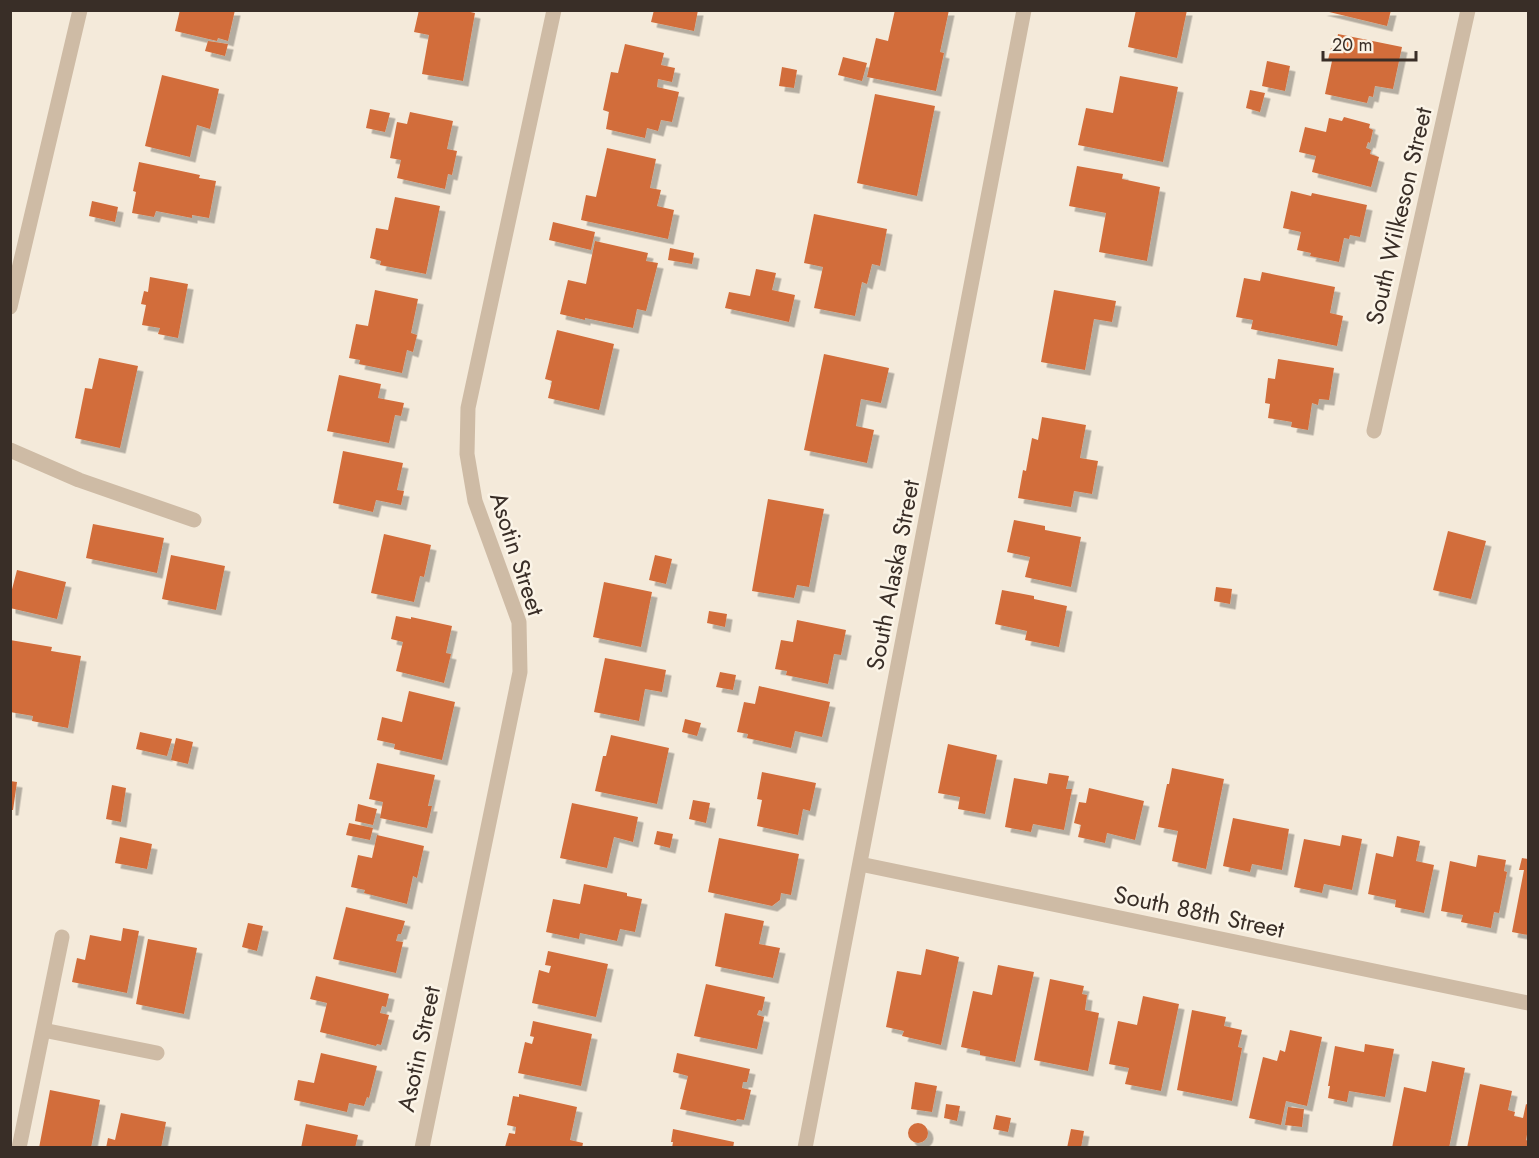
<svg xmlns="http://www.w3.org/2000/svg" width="1539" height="1158" viewBox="0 0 1539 1158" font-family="Jost,sans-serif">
<defs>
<filter id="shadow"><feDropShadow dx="5.5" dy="5.5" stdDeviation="0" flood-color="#0004"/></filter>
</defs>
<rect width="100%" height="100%" fill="#f4eada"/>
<!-- building -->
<path fill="#d26d3b" filter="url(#shadow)" d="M 180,10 L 235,10 L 228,41 L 218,38 L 217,41 L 175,31 Z
M 419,10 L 461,10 L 475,13 L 463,81 L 422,74 L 429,35 L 414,32 Z
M 654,10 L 698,10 L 694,31 L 651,22 Z
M 895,10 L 949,10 L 940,52 L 944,53 L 936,91 L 867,77 L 876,38 L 888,41 Z
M 1136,10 L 1187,10 L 1177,58 L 1128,47 Z
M 1321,10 L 1391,10 L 1387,26 Z
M 1338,34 L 1402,47 L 1393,89 L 1375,86 L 1373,97 L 1369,96 L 1367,103 L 1325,94 L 1332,61 L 1328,60 L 1331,48 L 1335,49 Z
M 208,41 L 228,44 L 225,56 L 205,51 Z
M 625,44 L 664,53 L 661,65 L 675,68 L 672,82 L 658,79 L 657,87 L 679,92 L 672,122 L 661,120 L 658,131 L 647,128 L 645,138 L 606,129 L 609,112 L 603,110 L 611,72 L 618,73 Z
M 843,57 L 867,63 L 862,81 L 838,75 Z
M 1267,61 L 1290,66 L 1285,91 L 1262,86 Z
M 782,67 L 797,70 L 794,88 L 779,86 Z
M 162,75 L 219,89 L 210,129 L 197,125 L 190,157 L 145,146 Z
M 1120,76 L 1178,87 L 1163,162 L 1078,145 L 1086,108 L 1113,113 Z
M 1250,90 L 1265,93 L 1260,112 L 1246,108 Z
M 875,94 L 935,106 L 917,196 L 857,183 Z
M 370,109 L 390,113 L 385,132 L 366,128 Z
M 410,112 L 453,121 L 447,149 L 457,151 L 452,175 L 448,174 L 445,189 L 397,178 L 401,160 L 390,158 L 397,122 L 407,124 Z
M 1344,117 L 1370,124 L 1369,128 L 1373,130 L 1370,143 L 1368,142 L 1366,148 L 1371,150 L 1370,154 L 1379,157 L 1371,187 L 1312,172 L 1316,156 L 1299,152 L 1305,127 L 1326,132 L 1329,118 L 1342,121 Z
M 607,148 L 656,159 L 650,188 L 661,190 L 657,206 L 674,210 L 668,239 L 581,220 L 586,195 L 596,197 Z
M 139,162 L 200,175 L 199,178 L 216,181 L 209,218 L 192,215 L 192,218 L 156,211 L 154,217 L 132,213 L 136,192 L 133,191 Z
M 1077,166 L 1123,174 L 1122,179 L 1160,187 L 1147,261 L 1099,252 L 1106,213 L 1069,206 Z
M 1291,191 L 1311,196 L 1312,193 L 1367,205 L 1360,237 L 1350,235 L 1349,239 L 1344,238 L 1339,262 L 1310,256 L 1311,253 L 1297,250 L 1301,232 L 1283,228 Z
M 395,197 L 440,206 L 426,274 L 380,265 L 381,261 L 370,258 L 376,228 L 388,230 Z
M 92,201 L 118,207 L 115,222 L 89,216 Z
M 814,214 L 887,229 L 880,266 L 872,264 L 867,284 L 862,282 L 855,316 L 814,308 L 823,267 L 804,263 Z
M 553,222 L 595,232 L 591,250 L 549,240 Z
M 595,241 L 648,253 L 646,261 L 658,263 L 646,311 L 637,309 L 633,328 L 585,318 L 585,320 L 560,314 L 568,280 L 586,284 Z
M 670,248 L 694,253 L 692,264 L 668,260 Z
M 756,269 L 776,273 L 772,290 L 795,295 L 789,322 L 725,308 L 729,292 L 750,296 Z
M 1262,272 L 1335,287 L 1330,313 L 1343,316 L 1337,346 L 1251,329 L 1253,320 L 1236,317 L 1244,278 L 1260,281 Z
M 150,277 L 188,284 L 178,338 L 158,334 L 160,328 L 142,325 L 146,305 L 141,304 L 144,291 L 148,292 Z
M 375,290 L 418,299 L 411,333 L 417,335 L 413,352 L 407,350 L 402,373 L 359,364 L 360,360 L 349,358 L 356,324 L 368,326 Z
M 1054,290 L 1116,301 L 1112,322 L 1094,319 L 1085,370 L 1041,362 Z
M 557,330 L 614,344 L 599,410 L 548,398 L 552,381 L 545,379 Z
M 824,354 L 889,368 L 881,403 L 861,399 L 856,426 L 874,430 L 867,463 L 804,450 Z
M 99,358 L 138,366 L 120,448 L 75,438 L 85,388 L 92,389 Z
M 1278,359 L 1334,368 L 1329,400 L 1319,399 L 1318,405 L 1312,403 L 1308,430 L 1291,427 L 1292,422 L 1268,418 L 1270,404 L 1265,403 L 1268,378 L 1275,379 Z
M 339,375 L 381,384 L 378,398 L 404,403 L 401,416 L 395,415 L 389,443 L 327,431 Z
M 1042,417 L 1086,425 L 1080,458 L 1098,461 L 1092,494 L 1074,491 L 1071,507 L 1018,498 L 1023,470 L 1026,471 L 1032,438 L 1038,440 Z
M 343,451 L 403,463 L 397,490 L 404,491 L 401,505 L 376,500 L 373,512 L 333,503 Z
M 768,499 L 824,509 L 809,587 L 797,585 L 794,598 L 752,591 Z
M 1014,520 L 1045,526 L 1045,530 L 1081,537 L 1071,587 L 1025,577 L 1030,557 L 1007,552 Z
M 93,524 L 164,538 L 157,573 L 86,558 Z
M 1448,531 L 1486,541 L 1471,599 L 1433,590 Z
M 384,534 L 431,545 L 424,577 L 420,576 L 414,602 L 371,593 Z
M 171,555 L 225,566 L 216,610 L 162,599 Z
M 655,555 L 672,559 L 666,584 L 649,580 Z
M 17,570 L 66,582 L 57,619 L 10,608 L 10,597 Z
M 604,582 L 652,592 L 641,647 L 593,637 Z
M 1216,587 L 1232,589 L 1230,604 L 1214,601 Z
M 1002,590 L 1034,596 L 1034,599 L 1067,606 L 1059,647 L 1025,640 L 1027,631 L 995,624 Z
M 709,611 L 727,614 L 725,627 L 707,623 Z
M 396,616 L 411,619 L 411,617 L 452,626 L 446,653 L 451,654 L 444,683 L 396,671 L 403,642 L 391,639 Z
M 797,620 L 846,630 L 841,655 L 834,654 L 828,684 L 786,675 L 787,671 L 775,669 L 781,640 L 793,642 Z
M 10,640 L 52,647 L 51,651 L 81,656 L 68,728 L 32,721 L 33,716 L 10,712 Z
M 605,658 L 666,670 L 662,692 L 645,689 L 639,721 L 594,712 Z
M 720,672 L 736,675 L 733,690 L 716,687 Z
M 759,686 L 830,702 L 822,737 L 795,731 L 791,748 L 747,738 L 748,734 L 737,732 L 744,702 L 755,704 Z
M 409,691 L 455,702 L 442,760 L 394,749 L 395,744 L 377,740 L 382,717 L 402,722 Z
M 685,719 L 701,723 L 697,736 L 682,732 Z
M 140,732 L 172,739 L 167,756 L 136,749 Z
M 611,735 L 669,748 L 657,804 L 595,791 L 603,756 L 606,756 Z
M 176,738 L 193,742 L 188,764 L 171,760 Z
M 948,744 L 997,755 L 985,814 L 958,809 L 960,797 L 938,793 Z
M 377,763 L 435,775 L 428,806 L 432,806 L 427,828 L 380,818 L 383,802 L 369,799 Z
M 1172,768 L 1224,779 L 1206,869 L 1172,861 L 1178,831 L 1158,827 L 1167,784 L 1169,784 Z
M 762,772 L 816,783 L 810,811 L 803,809 L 798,835 L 757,826 L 762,800 L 757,799 Z
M 1049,773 L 1069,776 L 1066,789 L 1072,789 L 1064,830 L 1033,824 L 1031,832 L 1005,827 L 1014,778 L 1047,784 Z
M 10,781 L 17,782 L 13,810 L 10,810 Z
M 112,785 L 126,788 L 121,822 L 106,819 Z
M 1089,788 L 1144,801 L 1135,840 L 1107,833 L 1105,843 L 1078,837 L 1081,825 L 1074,823 L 1079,802 L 1086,803 Z
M 693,800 L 710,803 L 706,823 L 689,819 Z
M 572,803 L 638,817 L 633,842 L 614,837 L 607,868 L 560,858 Z
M 358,804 L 377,809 L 373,825 L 355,821 Z
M 1233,818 L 1289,829 L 1282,870 L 1252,864 L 1250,872 L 1223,866 Z
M 349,823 L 373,828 L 370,840 L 346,835 Z
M 657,831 L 673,834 L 670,848 L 654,844 Z
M 377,835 L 424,846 L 417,878 L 413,876 L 407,904 L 364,893 L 365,890 L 351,887 L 358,855 L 372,858 Z
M 1342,835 L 1362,839 L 1352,890 L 1324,884 L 1322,893 L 1294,887 L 1304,839 L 1340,846 Z
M 1397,836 L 1420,841 L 1416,861 L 1434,865 L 1424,913 L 1395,907 L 1396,900 L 1368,894 L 1376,853 L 1393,857 Z
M 120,837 L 152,844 L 147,869 L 115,863 Z
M 719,838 L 799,854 L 791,895 L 781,893 L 780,900 L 772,906 L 708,892 Z
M 1478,855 L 1506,860 L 1504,871 L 1507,872 L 1499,913 L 1494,912 L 1491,928 L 1461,922 L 1463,915 L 1441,911 L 1450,861 L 1476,867 Z
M 1522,858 L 1528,859 L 1528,935 L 1512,932 L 1524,870 L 1519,870 Z
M 584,884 L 627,893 L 627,896 L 642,899 L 635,932 L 620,929 L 617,941 L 580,933 L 579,939 L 546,932 L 553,899 L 580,904 Z
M 346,907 L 405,921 L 401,934 L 398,934 L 396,941 L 403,942 L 396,973 L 333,959 Z
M 725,913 L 764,921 L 759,944 L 780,948 L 773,978 L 715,966 Z
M 248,923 L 263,926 L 257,951 L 242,947 Z
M 123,928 L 139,931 L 127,993 L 72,982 L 77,958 L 85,960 L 90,935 L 121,941 Z
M 148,939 L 197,948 L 184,1014 L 136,1004 Z
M 926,949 L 959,957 L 941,1045 L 902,1036 L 904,1031 L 886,1027 L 897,971 L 921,975 Z
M 548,951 L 608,964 L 596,1017 L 532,1003 L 539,970 L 549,973 L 551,966 L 545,965 Z
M 998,965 L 1034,972 L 1015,1062 L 980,1055 L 980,1051 L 961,1047 L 973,991 L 992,995 Z
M 316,976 L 389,994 L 386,1007 L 382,1006 L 380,1013 L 389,1015 L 381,1045 L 377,1044 L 376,1046 L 320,1032 L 327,1003 L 310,999 Z
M 1050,979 L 1084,986 L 1082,994 L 1087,995 L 1085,1010 L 1099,1013 L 1088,1071 L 1034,1060 Z
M 706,984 L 765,997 L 762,1011 L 759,1010 L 757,1015 L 764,1017 L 757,1049 L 694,1036 Z
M 1143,996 L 1179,1004 L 1161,1091 L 1125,1084 L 1129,1068 L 1109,1064 L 1118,1021 L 1137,1025 Z
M 1192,1010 L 1226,1017 L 1224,1026 L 1242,1030 L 1238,1047 L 1242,1048 L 1232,1101 L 1177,1090 Z
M 533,1021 L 592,1034 L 581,1086 L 518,1073 L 525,1042 L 532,1044 L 534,1037 L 530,1036 Z
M 1290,1030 L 1322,1037 L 1307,1106 L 1286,1101 L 1281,1125 L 1249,1118 L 1263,1057 L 1277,1061 L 1280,1050 L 1285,1052 Z
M 1365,1044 L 1394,1049 L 1385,1097 L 1349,1091 L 1347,1102 L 1328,1098 L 1330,1086 L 1328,1086 L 1335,1046 L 1364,1052 Z
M 321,1053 L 377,1066 L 369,1098 L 367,1097 L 364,1106 L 349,1103 L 347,1112 L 294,1100 L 298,1080 L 314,1083 Z
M 677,1053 L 750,1069 L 747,1082 L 743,1082 L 742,1088 L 751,1090 L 744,1120 L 737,1119 L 736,1121 L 680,1109 L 688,1076 L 673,1072 Z
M 1432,1061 L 1465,1068 L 1449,1148 L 1392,1148 L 1404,1087 L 1426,1092 Z
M 915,1082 L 937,1086 L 932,1112 L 911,1109 Z
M 1480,1084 L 1512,1091 L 1508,1110 L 1515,1112 L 1514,1116 L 1523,1118 L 1526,1104 L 1528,1105 L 1528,1129 L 1526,1140 L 1528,1141 L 1528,1148 L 1467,1148 Z
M 50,1090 L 100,1100 L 91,1148 L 39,1148 Z
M 519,1094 L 577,1107 L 570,1140 L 583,1143 L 582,1148 L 505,1147 L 509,1133 L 515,1134 L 516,1127 L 507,1125 L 513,1096 L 519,1097 Z
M 946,1104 L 960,1106 L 957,1121 L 944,1118 Z
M 1288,1107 L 1304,1109 L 1302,1127 L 1285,1125 Z
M 121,1113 L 166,1122 L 161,1148 L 106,1148 L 108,1138 L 115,1140 Z
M 996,1115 L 1011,1118 L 1008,1132 L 993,1129 Z
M908 1133a10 10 0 1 1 20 0a10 10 0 1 1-20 0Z
M 306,1124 L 358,1135 L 355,1148 L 301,1148 Z
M 673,1129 L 734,1142 L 733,1148 L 672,1148 L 673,1142 L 671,1142 Z
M 1071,1129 L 1084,1131 L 1081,1148 L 1067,1148 Z"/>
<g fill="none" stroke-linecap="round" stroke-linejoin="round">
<!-- service -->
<path stroke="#cebba5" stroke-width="15" d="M 10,450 L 79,480 L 194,520
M 43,1030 L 157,1053
M 19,1148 L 62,937"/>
<!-- minor -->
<path stroke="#cebba5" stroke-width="15" d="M 10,307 L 80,10
M 1374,431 L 1468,10
M 860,864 L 1528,1003
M 422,1148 L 520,672 L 519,622 L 475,501 L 467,454 L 468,408 L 554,10
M 805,1148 L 1024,10"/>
</g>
<g text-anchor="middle" stroke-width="5" stroke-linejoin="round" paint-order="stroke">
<!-- street labels -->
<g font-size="24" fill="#392e27" stroke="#fbf4e7">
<text transform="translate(1399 216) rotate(-77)" y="8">South Wilkeson Street</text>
<text transform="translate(517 554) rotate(72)" y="8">Asotin Street</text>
<text transform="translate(893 575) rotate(-79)" y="8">South Alaska Street</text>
<text transform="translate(1199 912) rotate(12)" y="8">South 88th Street</text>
<text transform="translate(419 1049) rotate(-78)" y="8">Asotin Street</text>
</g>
</g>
<!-- border -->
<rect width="1539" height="1158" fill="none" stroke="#392e27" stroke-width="24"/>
<!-- scale -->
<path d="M1323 51v9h93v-9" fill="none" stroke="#392e27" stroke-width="3"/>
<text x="1332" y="51" font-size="18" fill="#392e27" stroke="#fbf4e7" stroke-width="4.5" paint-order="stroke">20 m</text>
</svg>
